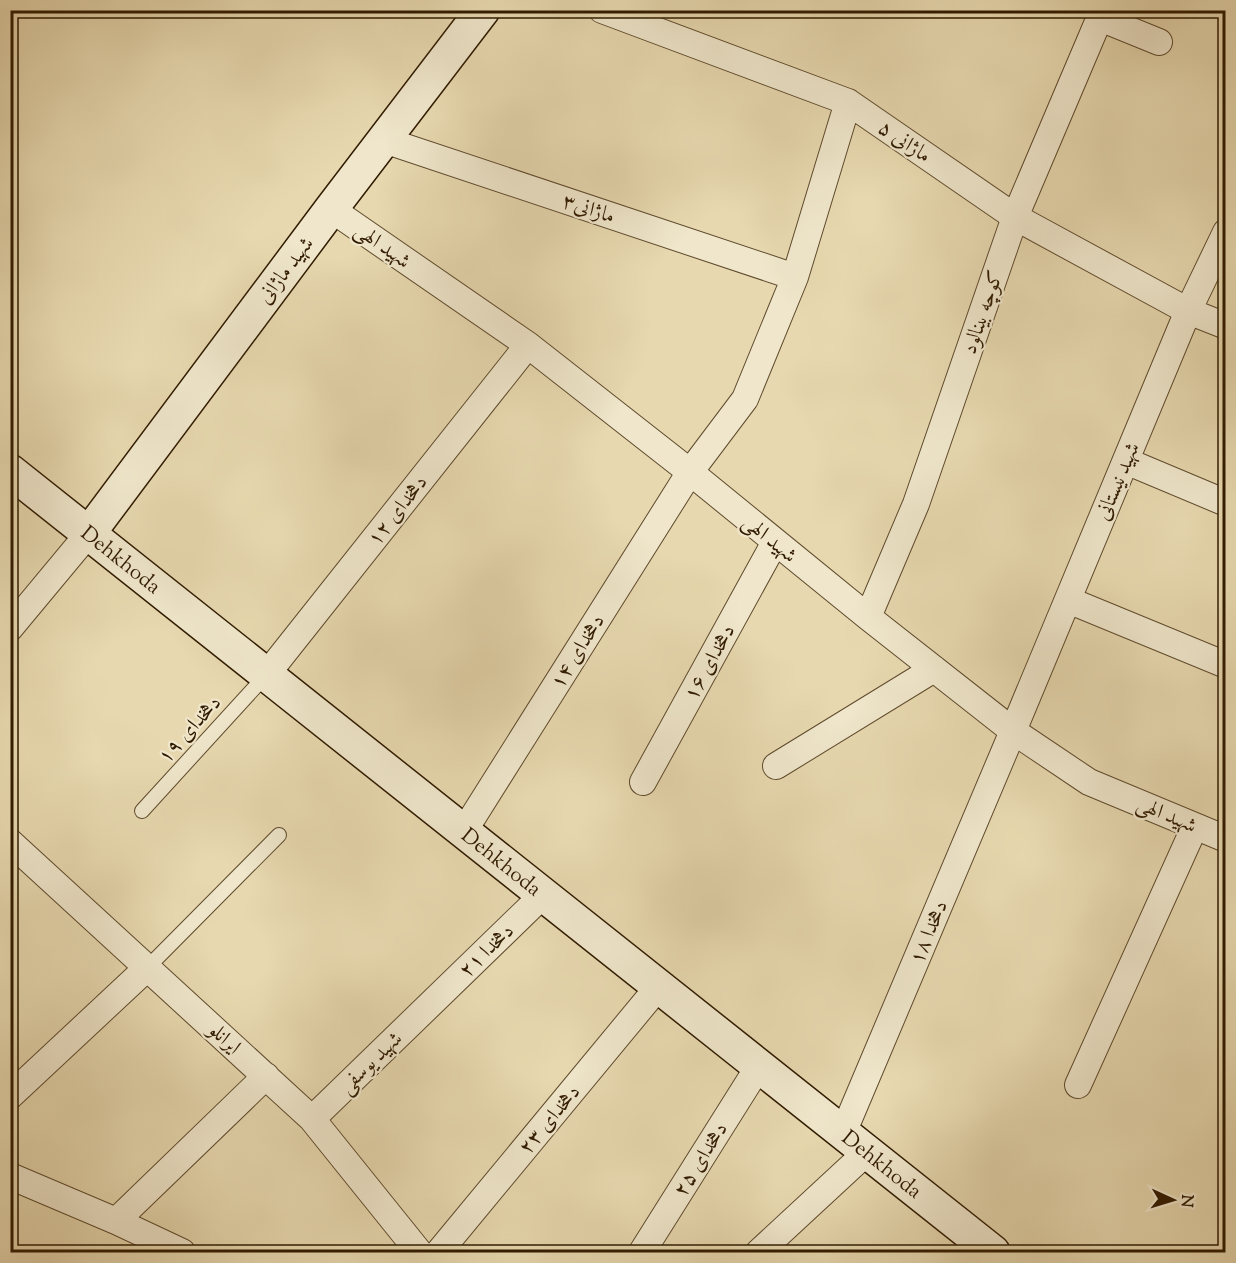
<svg xmlns="http://www.w3.org/2000/svg" width="1236" height="1263" viewBox="0 0 1236 1263" font-family="'Sorts Mill Goudy',Amiri,serif">
<rect width="100%" height="100%" fill="#e7d8af"/>
<filter id="stains"><feTurbulence type="fractalNoise" baseFrequency=".00333" numOctaves="4"/><feColorMatrix values="0 0 0 0 .2 0 0 0 0 .09 0 0 0 0 .02 0 0 0 .5 -.17"/></filter>
<radialGradient id="worn" r=".72"><stop offset=".6" stop-color="#630" stop-opacity="0"/><stop offset="1" stop-color="#630" stop-opacity=".3"/></radialGradient>
<g fill="none" stroke-linecap="round" stroke-linejoin="round">
<defs>
<path id="lane" d="M 142,811 L 267,674
M 147,968 L 279,835"/>
<path id="street" d="M 602,10 L 848,102 L 1015,217 L 1188,311 L 1226,326
M 1100,18 L 1159,42
M 384,140 L 795,277
M 331,209 L 528,345 L 690,472 L 868,617 L 1013,731 L 1089,782 L 1226,839
M 1126,461 L 1226,503
M 1068,600 L 1226,665
M 868,617 L 916,504 L 1015,217 L 1103,10
M 10,628 L 89,533
M 267,674 L 528,345
M 776,766 L 934,669
M 643,782 L 775,542
M 464,831 L 690,472 L 745,399 L 795,277 L 848,102
M 10,842 L 312,1119 L 419,1252
M 1078,1085 L 1195,826
M 10,1096 L 147,968
M 312,1119 L 544,894
M 843,1133 L 1013,731 L 1188,311 L 1226,232
M 10,1176 L 116,1221 L 182,1252
M 116,1221 L 266,1076
M 439,1252 L 659,986
M 642,1252 L 759,1066
M 759,1252 L 867,1152"/>
<g id="secondary">
<path id="s1" d="M 10,471 L 993,1252"/>
<path d="M 89,533 L 331,209 L 483,10"/>
</g>
</defs>
<!-- lane casing -->
<use href="#lane" stroke="#5e4a2c" stroke-width="16"/>
<!-- street casing -->
<use href="#street" stroke="#5e4a2c" stroke-width="28"/>
<!-- secondary casing -->
<use href="#secondary" stroke="#311b00" stroke-width="36"/>
<!-- lane -->
<use href="#lane" stroke="#efe6cb" stroke-width="14"/>
<!-- street -->
<use href="#street" stroke="#efe6cb" stroke-width="26"/>
<!-- secondary -->
<use href="#secondary" stroke="#efe6cb" stroke-width="33"/>
</g>
<g text-anchor="middle" stroke-width="4.5" stroke-linejoin="round" paint-order="stroke">
<!-- street labels -->
<g font-size="21" fill="#311b00" stroke="#efe6cb">
<text transform="translate(905 141) rotate(34)" y="7">۵ ماژانی</text>
<text transform="translate(589 208) rotate(18)" y="7">ماژانی۳</text>
<text transform="translate(383 245) rotate(35)" y="7">شهید الهی</text>
<text transform="translate(285 270) rotate(-53)" y="7">شهید ماژانی</text>
<text transform="translate(982 312) rotate(-71)" y="7">کوچه بینالود</text>
<text transform="translate(1117 481) rotate(-67)" y="7">شهید نیستانی</text>
<text transform="translate(397 510) rotate(-52)" y="7">دهخدای ۱۲</text>
<text transform="translate(770 538) rotate(39)" y="7">شهید الهی</text>
<text dy="7" stroke="none"><textPath href="#s1" startOffset="142">Dehkhoda</textPath></text>
<text transform="translate(577 651) rotate(-58)" y="7">دهخدای ۱۴</text>
<text transform="translate(709 662) rotate(-61)" y="7">دهخدای ۱۶</text>
<text transform="translate(189 729) rotate(-48)" y="7">دهخدای ۱۹</text>
<text transform="translate(1167 814) rotate(23)" y="7">شهید الهی</text>
<text dy="7" stroke="none"><textPath href="#s1" startOffset="628">Dehkhoda</textPath></text>
<text transform="translate(928 932) rotate(-67)" y="7">دهخدا ۱۸</text>
<text transform="translate(486 950) rotate(-44)" y="7">دهخدا ۲۱</text>
<text transform="translate(225 1038) rotate(42)" y="7">ایرانلو</text>
<text transform="translate(370 1062) rotate(-44)" y="7">شهید یوسفی</text>
<text transform="translate(549 1119) rotate(-50)" y="7">دهخدای ۲۳</text>
<text transform="translate(700 1159) rotate(-58)" y="7">دهخدای ۲۵</text>
<text dy="7" stroke="none"><textPath href="#s1" startOffset="1114">Dehkhoda</textPath></text>
</g>
</g>
<!-- margin -->
<rect width="1236" height="1263" fill="none" stroke="#e7d8af" stroke-width="36"/>
<rect x="12" y="12" width="1212" height="1239" fill="none" stroke="#311b00" stroke-width="3"/>
<rect x="18" y="18" width="1200" height="1227" fill="none" stroke="#311b00" stroke-width="1.5"/>
<!-- north arrow -->
<g transform="translate(1173 1200) rotate(94)" stroke="#efe6cb" stroke-width="4.5" paint-order="stroke">
<path d="M0-4.5L10 22L0 15L-10 22Z" fill="#311b00"/>
<text y="-9" font-size="16" font-weight="bold" text-anchor="middle" fill="#311b00">N</text>
</g>
<rect width="100%" height="100%" filter="url(#stains)"/>
<rect width="100%" height="100%" fill="url(#worn)"/>
</svg>
